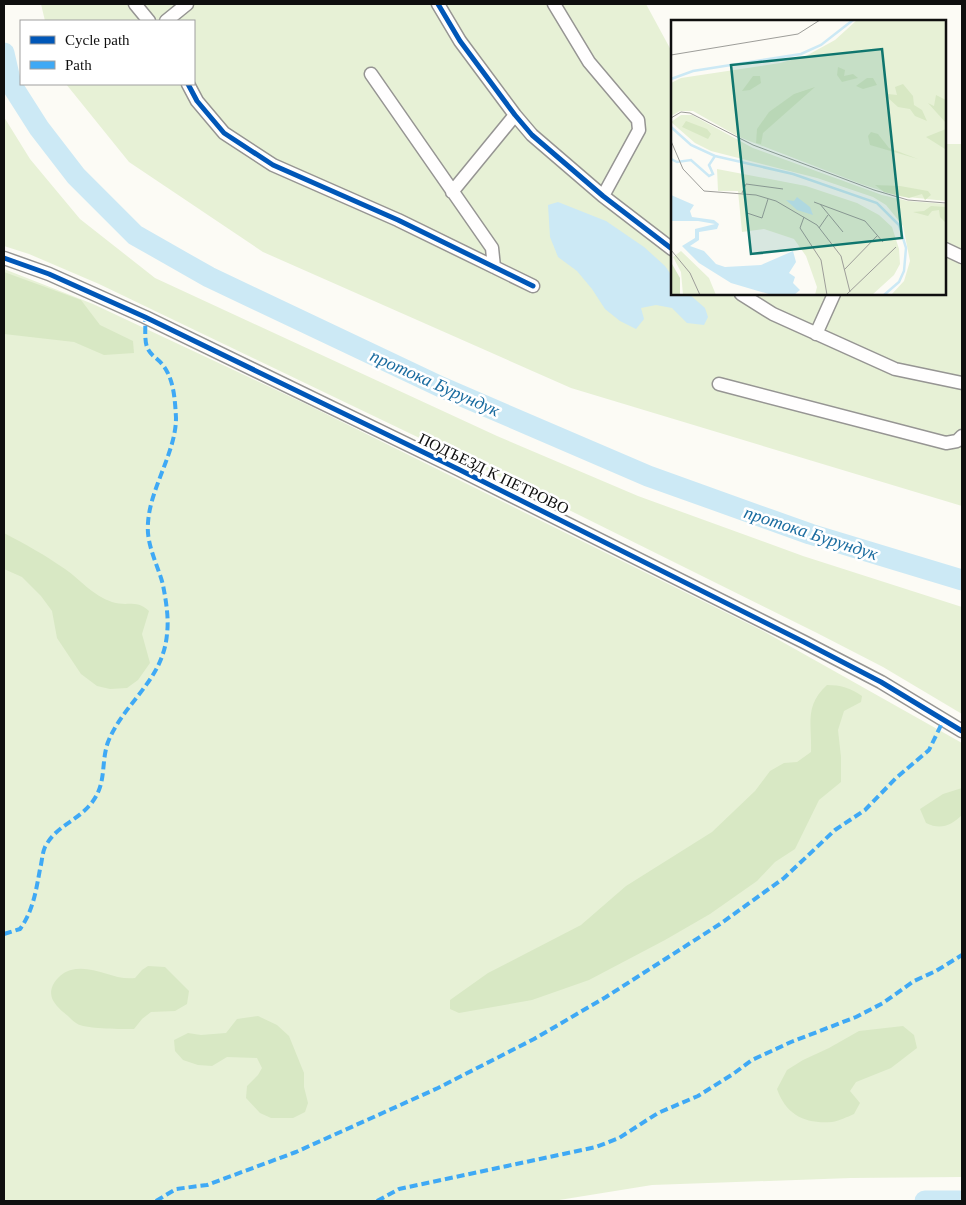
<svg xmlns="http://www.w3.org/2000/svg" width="966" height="1205" viewBox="0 0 966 1205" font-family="Georgia,serif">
<rect width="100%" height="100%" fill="#fcfbf5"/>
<!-- green -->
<path fill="#e7f1d6" d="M 41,4 L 646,4 L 672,52 L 672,294 L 945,294 L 945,144 L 962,144 L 962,506 L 571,388 L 263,252 L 129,162 L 66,84 L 194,84 L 194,21 L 45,21 Z
M 4,117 L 30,159 L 80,219 L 155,278 L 497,436 L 638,496 L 803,556 L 962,607 L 962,714 L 883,667 L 817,633 L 567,509 L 99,284 L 29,254 L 4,246 Z
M 4,269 L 93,304 L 306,404 L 763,631 L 962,743 L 962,1177 L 851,1178 L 652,1185 L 553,1201 L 4,1201 Z"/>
<!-- forest -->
<path fill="#d8e8c4" d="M 4,272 L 81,300 L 100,325 L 133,341 L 134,353 L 104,355 L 74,342 L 4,334 Z
M 4,533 C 25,544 45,555 65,569 C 81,580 93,596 112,602 C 127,607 136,599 149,611 L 142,634 L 150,663 L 138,680 L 127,688 L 110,689 L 97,686 L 81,674 L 57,638 L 52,611 L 41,596 L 22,577 L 4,569 Z
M 827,685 C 840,685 851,688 862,696 L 861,702 L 844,711 L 838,730 L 841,757 L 841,782 L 819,800 L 795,849 L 775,862 L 757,881 L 710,914 L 665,940 L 589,980 L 532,1000 L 459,1013 L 450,1009 L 450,1000 L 488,973 L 581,925 L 626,886 L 712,832 L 755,791 L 770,771 L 784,763 L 797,762 L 811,752 C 812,724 804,706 827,685 Z
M 962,788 L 962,815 C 951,826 940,830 926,823 L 920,809 L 943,794 Z
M 148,966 L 165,967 L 189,991 L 187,1004 L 175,1011 L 151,1012 L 142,1019 L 134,1029 C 122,1029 90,1029 80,1025 C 76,1024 71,1019 68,1016 C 63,1012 57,1007 54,1002 C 45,989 59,973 71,970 C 93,964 114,981 135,978 L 142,970 Z
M 258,1016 L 277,1025 L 289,1036 L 304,1073 L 304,1087 L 308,1103 L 305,1112 L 293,1118 L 271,1118 L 260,1113 L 246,1098 L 247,1086 L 258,1075 L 262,1068 L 257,1058 L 227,1057 L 212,1066 L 198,1065 L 183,1060 L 175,1051 L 174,1040 L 188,1033 L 201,1035 L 226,1033 L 237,1019 Z
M 903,1026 L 914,1035 L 917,1048 L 891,1068 L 856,1082 L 850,1091 L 860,1103 L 854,1114 C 847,1117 839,1121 832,1122 C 805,1124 786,1115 777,1089 L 787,1070 L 803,1060 L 829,1048 L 859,1031 Z"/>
<!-- water -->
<path fill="#cce9f5" d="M 558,202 L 606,221 L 644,247 L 665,266 L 672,276 L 672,294 L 689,294 L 705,308 L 708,317 L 704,325 L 687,323 L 672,308 L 656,305 L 641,308 L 644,319 L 636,329 L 620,321 L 605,309 L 592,289 L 577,271 L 558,257 L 550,237 L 548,205 Z"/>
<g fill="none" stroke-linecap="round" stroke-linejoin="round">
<!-- river -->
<path stroke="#cce9f5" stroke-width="21" d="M 4,53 L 11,84 L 39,128 L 76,176 L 135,235 L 209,277 L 441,387 L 648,476 L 810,534 L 962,580
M 925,1201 L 962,1201"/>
<defs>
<path id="minor" d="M 135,4 L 149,21
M 438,4 L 460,41 L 515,115 L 532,135 L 603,196 L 672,249
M 554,4 L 589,62 L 638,120 L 639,130 L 603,196
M 166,21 L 187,4
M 371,74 L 492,248 L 494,267
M 188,84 L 197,101 L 224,133 L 273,165 L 398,220 L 533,286
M 452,192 L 515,115
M 945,249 L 962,257
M 4,258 L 49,274 L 145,317 L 458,469 L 804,642 L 881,682 L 962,731
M 741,294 L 773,314 L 895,369 L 962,383
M 816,334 L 834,294
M 719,384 L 946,443 L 957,441 L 962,436"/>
</defs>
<!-- minor casing -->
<use href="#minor" stroke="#969593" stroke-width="15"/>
<!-- minor -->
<use href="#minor" stroke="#fffefe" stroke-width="12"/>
<!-- quiet -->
<path stroke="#3fa9f5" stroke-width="4" stroke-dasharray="8 4" stroke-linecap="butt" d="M 4,934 L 20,929 C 33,911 36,891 40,869 C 42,862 42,854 45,847 C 56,826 75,822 89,806 C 108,785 100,765 108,742 C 124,702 163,681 167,634 C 169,618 166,601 163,585 C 158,565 146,545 148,523 C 150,488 176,452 176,418 C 175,400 174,378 162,364 C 157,358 150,355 147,347 C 144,339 146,326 145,317
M 156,1201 L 176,1189 L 207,1185 L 296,1152 L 438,1088 L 534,1039 L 606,997 L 720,924 L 784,878 L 835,830 L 865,810 L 896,778 L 929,750 L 944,719
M 377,1201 L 399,1189 L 596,1147 L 619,1138 L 658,1113 L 698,1096 L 733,1074 L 752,1060 L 791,1042 L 856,1017 L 883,1003 L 914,981 L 936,971 L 962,955"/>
<defs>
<path id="cycleway" d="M 438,4 L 460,41 L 515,115 L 532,135 L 603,196 L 672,249
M 188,84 L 197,101 L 224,133 L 273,165 L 398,220 L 533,286
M 4,258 L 49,274 L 145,317 L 458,469 L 804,642 L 881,682 L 962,731"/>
</defs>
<!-- cycleway casing -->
<use href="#cycleway" stroke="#fff" stroke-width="8"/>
<!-- cycleway -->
<use href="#cycleway" stroke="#0057b8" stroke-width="5"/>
</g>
<g text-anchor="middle" stroke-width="5" stroke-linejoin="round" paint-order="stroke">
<!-- street labels -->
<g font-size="16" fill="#0f0f0f" stroke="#fff">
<text transform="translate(494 473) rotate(26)" y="6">ПОДЪЕЗД К ПЕТРОВО</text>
</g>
<!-- water labels -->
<g font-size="18" font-style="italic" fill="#1a6ca0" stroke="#fff">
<text transform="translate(435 383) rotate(24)" y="6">протока Бурундук</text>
<text transform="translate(811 533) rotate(18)" y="6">протока Бурундук</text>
</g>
</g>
<!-- overview -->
<g transform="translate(671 20)">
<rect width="275" height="275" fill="#fcfbf5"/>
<path d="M 186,0 L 275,0 L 275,181 L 227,176 L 190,164 L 68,117 L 22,91 L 9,91 L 0,96 L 0,63 L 10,58 L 109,43 L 135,36 L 164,20 ZM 10,95 L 21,95 L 82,128 L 211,175 L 237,181 L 275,184 L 275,275 L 220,275 L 233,261 L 239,241 L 232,206 L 215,185 L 202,177 L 146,158 L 40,131 L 24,123 L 0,102 ZM 46,149 L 135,166 L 186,183 L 208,195 L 221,207 L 228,229 L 229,244 L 223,255 L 201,275 L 144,275 L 146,267 L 135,236 L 123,219 L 93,209 L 71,212 L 67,171 L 47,171 ZM 10,231 L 38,258 L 45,275 L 12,275 L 10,252 L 2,237 Z" fill="#e7f1d6"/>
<path d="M 167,47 L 174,50 L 173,56 L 182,54 L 187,58 L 171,62 L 166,55 ZM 82,56 L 89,56 L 90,63 L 79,70 L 71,71 ZM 196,58 L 202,58 L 206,65 L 192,69 L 185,66 ZM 232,64 L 242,76 L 243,85 L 251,90 L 256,101 L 244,96 L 239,89 L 227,87 L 216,77 L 217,74 L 226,75 L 224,67 ZM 144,67 L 92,113 L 90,124 L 85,123 L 86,109 L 98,92 L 123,74 ZM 265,75 L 275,80 L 275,103 L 257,83 L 263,86 ZM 15,101 L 36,109 L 40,114 L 37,119 L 11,107 ZM 275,109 L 275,136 L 274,129 L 255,117 ZM 200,112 L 207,114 L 218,128 L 247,139 L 199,125 L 197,116 ZM 204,165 L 229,166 L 257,171 L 260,175 L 254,180 L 251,174 L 238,178 L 213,172 ZM 260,186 L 275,187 L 275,203 L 269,197 L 268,190 L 261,191 L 257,196 L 242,192 L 253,191 ZM 1,244 L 9,258 L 9,275 L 0,275 Z" fill="#d8e8c4"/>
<path d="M 0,175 L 23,185 L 19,191 L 21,197 L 43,200 L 48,204 L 46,209 L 28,212 L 28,220 L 19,226 L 33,231 L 45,244 L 54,247 L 90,245 L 122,231 L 125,242 L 118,253 L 124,257 L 122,263 L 129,270 L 123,275 L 101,275 L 60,263 L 28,243 L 11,226 L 24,218 L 24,209 L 44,204 L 27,201 L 0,201 ZM 126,177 L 139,187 L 142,195 L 126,190 L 115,180 L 123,181 Z" fill="#cce9f5"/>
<path fill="none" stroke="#cce9f5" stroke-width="2.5" d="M 0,59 L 22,51 L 130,34 L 150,25 L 182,0M 0,107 L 20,125 L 44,136 L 122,154 L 206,183 L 228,205 L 235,228 L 233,251 L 228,262 L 213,275M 0,139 L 6,142 L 20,140 L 38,156 L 42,154 L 38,145 L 44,136"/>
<path fill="none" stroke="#9d9d99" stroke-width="1" d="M 0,35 L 127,14 L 149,0M 0,98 L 10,92 L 19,93 L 82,125 L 203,170 L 237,180 L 275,183M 0,121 L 12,149 L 33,171 L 85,175 L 105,181 L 146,205 L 170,236 L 179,272M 71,173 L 75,164 L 112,169M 143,182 L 194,201 L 212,222M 149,184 L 172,212M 76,193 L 91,198 L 97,179M 133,197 L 129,208 L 150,240 L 156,275M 148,208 L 157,195M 0,230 L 19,253 L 29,275M 173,250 L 206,216M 175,275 L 225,227"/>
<path fill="#0f766e" fill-opacity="0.15" stroke="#0f766e" stroke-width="2.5" d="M 211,29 L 231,218 L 80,234 L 60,45 Z"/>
<rect width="275" height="275" fill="none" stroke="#0f0f0f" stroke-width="2.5"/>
</g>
<!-- border -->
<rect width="966" height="1205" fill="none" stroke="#0f0f0f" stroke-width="10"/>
<!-- legend -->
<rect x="20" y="20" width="175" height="65" fill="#ffffff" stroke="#9f9f9f"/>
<rect x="30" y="36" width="25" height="8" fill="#0057b8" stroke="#9f9f9f"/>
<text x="65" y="45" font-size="15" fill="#0f0f0f">Cycle path</text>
<rect x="30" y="61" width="25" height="8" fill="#3fa9f5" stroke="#9f9f9f"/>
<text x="65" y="70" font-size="15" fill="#0f0f0f">Path</text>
</svg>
